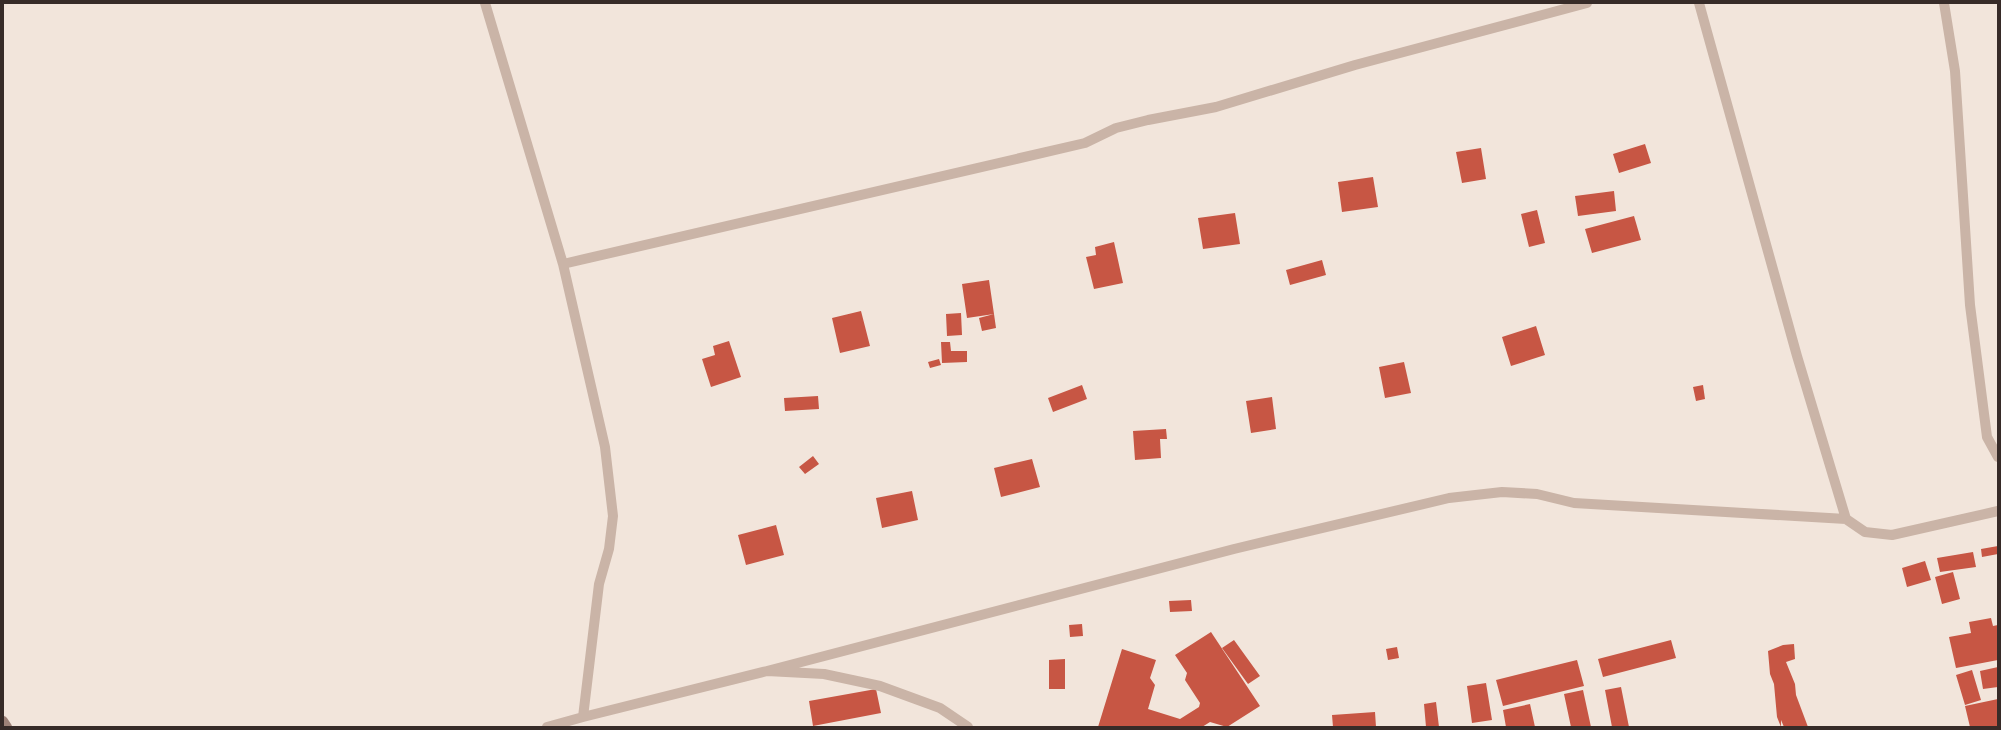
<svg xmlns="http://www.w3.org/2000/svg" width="2001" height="730" viewBox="0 0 2001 730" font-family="Overpass,sans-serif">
<rect width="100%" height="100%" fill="#f2e5db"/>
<!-- building -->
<path fill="#c75644" d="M 1645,144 L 1651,163 L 1619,173 L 1613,154 Z
M 1481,148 L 1486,179 L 1462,183 L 1456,152 Z
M 1373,177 L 1378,207 L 1342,212 L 1338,182 Z
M 1614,191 L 1616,211 L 1578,216 L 1575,196 Z
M 1537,210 L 1545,243 L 1529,247 L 1521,214 Z
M 1235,213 L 1240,244 L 1203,249 L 1198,218 Z
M 1634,216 L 1641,240 L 1592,253 L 1585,229 Z
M 1114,242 L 1123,283 L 1094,289 L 1086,257 L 1096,255 L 1095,247 Z
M 1322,260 L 1326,275 L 1290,285 L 1286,270 Z
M 989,280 L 994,314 L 967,318 L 962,284 Z
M 861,311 L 870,346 L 840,353 L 832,318 Z
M 961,313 L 962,335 L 947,336 L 946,314 Z
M 994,314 L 996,328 L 982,331 L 979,318 Z
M 1536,326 L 1545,355 L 1511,366 L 1502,337 Z
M 729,341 L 741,377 L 711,387 L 702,359 L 715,355 L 713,346 Z
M 941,342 L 950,342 L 951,351 L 967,351 L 967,362 L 942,363 Z
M 939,359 L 941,365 L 930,368 L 928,362 Z
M 1404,362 L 1411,393 L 1385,398 L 1379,367 Z
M 1082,385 L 1087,399 L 1053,412 L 1048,398 Z
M 1703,385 L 1705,399 L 1696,401 L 1693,387 Z
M 818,396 L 819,409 L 785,411 L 784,398 Z
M 1272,397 L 1276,429 L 1251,433 L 1246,401 Z
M 1166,429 L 1167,439 L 1160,439 L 1161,458 L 1135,460 L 1133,431 Z
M 813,456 L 819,464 L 805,474 L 799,467 Z
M 1032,459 L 1040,487 L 1001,497 L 994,468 Z
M 912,491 L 918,520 L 882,528 L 876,498 Z
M 776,525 L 784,555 L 746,565 L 738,535 Z
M 1998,546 L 1998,554 L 1982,557 L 1981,549 Z
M 1973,552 L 1976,567 L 1940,572 L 1937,558 Z
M 1925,561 L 1931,580 L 1907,587 L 1902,568 Z
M 1953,572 L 1960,599 L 1942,604 L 1935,577 Z
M 1191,600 L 1192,611 L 1170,612 L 1169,601 Z
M 1991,618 L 1993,626 L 1998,625 L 1998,660 L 1956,668 L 1949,637 L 1971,633 L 1969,622 Z
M 1082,624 L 1083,636 L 1070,637 L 1069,625 Z
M 1211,632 L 1260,706 L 1227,727 L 1210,722 L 1202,727 L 1098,727 L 1122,649 L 1156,660 L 1150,678 L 1155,685 L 1148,709 L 1180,719 L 1199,707 L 1200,703 L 1185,680 L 1187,673 L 1175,655 Z
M 1234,640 L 1260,676 L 1248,684 L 1222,648 Z
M 1671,640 L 1676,658 L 1603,677 L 1598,659 Z
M 1794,644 L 1795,659 L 1786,662 L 1795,684 L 1796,695 L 1808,727 L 1784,727 L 1781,720 L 1781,727 L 1777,717 L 1774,684 L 1770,674 L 1768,651 L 1783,645 Z
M 1397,647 L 1399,658 L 1388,660 L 1386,649 Z
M 1065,659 L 1065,689 L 1049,689 L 1049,660 Z
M 1577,660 L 1584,686 L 1503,706 L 1496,680 Z
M 1998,667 L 1998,687 L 1983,689 L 1980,671 Z
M 1972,670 L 1981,700 L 1965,705 L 1956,675 Z
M 1486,683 L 1492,720 L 1472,723 L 1467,686 Z
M 1621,687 L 1629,727 L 1612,727 L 1605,690 Z
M 876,689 L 881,713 L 813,726 L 809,701 Z
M 1583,690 L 1591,727 L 1571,727 L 1564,694 Z
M 1998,699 L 1998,727 L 1970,727 L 1965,706 Z
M 1436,702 L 1439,727 L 1426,727 L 1424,704 Z
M 1530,704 L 1535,727 L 1506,727 L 1503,710 Z
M 1375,712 L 1376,727 L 1333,727 L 1332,715 Z"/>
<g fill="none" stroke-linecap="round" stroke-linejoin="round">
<!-- street -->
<path stroke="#cab4a7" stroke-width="10" d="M 485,3 L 563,264 L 605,447 L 613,516 L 609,549 L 599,584 L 583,717 L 547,727
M 1699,3 L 1797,356 L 1846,519 L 1865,532 L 1892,535 L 1998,511
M 1944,3 L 1955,71 L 1970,305 L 1987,437 L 1998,457
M 563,264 L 1085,143 L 1116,128 L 1148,120 L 1216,107 L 1355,65 L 1587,3
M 767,671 L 1234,549 L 1449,498 L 1502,492 L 1537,494 L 1574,503 L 1846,519
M 583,717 L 767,671 L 824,674 L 880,686 L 940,708 L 968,727"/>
<!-- secondary -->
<path stroke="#9e8278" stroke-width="10" d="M 3,721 L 7,727"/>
</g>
<!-- border -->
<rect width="2001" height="730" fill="none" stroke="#372b28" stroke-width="8"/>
</svg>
